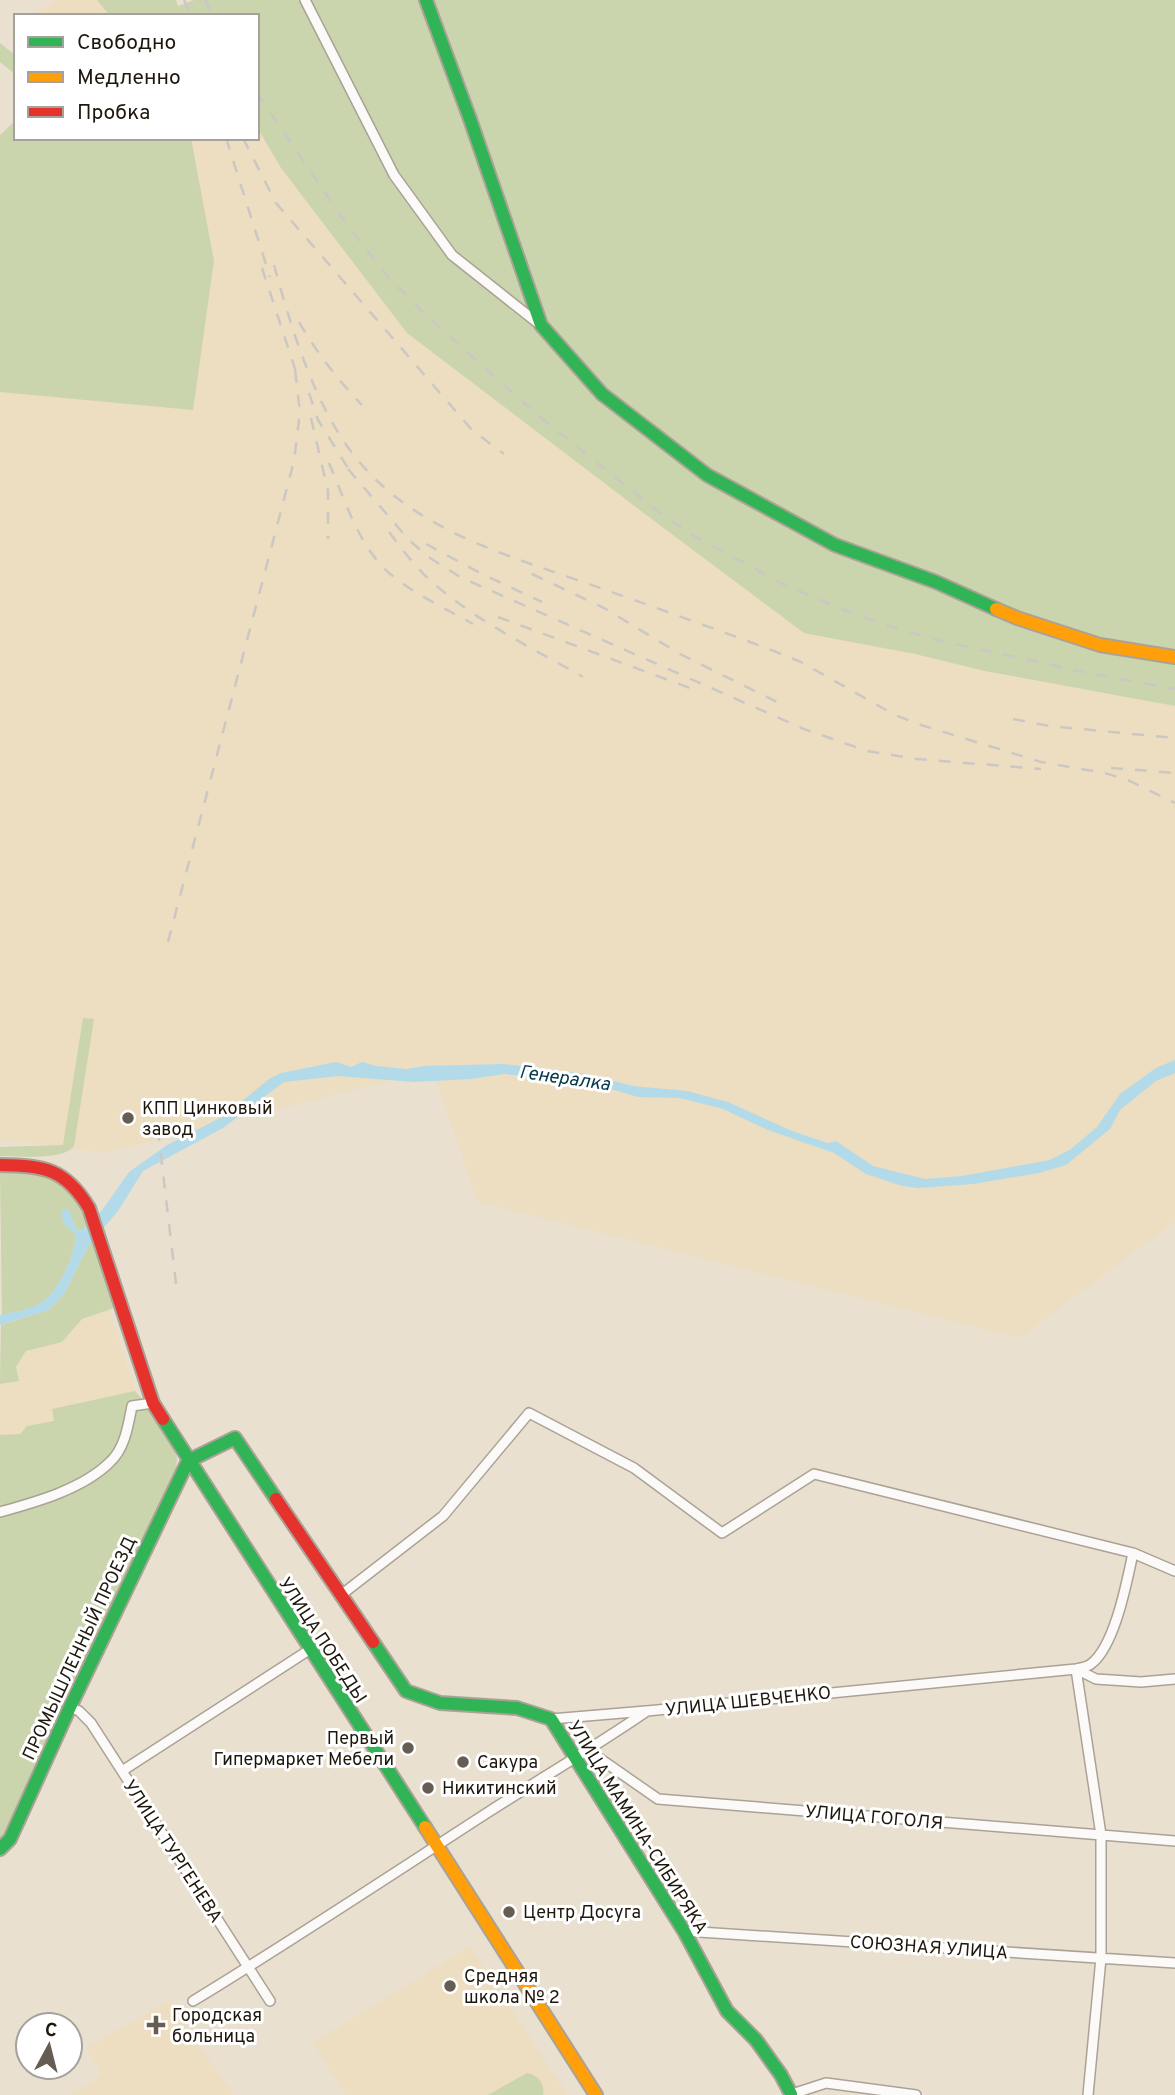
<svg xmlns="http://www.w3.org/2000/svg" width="1175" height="2095" viewBox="0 0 1175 2095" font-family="Overpass,sans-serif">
<rect width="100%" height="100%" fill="#eae0d0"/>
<!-- built -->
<path fill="#edddc1" d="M 54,0 L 97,0 L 110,16 L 34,16 Z
M 257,127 L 281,168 L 407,333 L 804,633 L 915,654 L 985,671 L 1175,706 L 1175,1221 L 1019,1338 L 478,1202 L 432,1070 L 106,1153 L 0,1139 L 0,392 L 193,409 L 214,262 L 191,138 L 257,138 Z
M 109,1309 L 135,1391 L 52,1409 L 54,1421 L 27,1426 L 20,1434 L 0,1435 L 0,1384 L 19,1381 L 16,1367 L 26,1351 L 62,1342 L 82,1319 Z
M 470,1946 L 568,2095 L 346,2095 L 313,2043 Z
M 168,2001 L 234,2095 L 71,2095 L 102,2075 L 86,2048 Z"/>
<!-- green -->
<path fill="#cad4ad" d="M 97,0 L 176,0 L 178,6 L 194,0 L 1175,0 L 1175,706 L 985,671 L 915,654 L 804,633 L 649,517 L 407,333 L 281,168 L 257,127 L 257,16 L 110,16 Z
M 0,43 L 16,56 L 16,75 L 0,62 Z
M 16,120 L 16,138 L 191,138 L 214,261 L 193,410 L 0,392 L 0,135 Z
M 83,1018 L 94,1019 L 74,1146 C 63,1161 18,1156 0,1156 L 0,1147 L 63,1145 Z
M 21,1171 C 59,1175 76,1186 88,1224 L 83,1230 L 76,1229 L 74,1222 L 65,1220 L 65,1225 L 76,1235 C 76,1253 57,1295 40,1304 C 29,1310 14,1312 2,1315 L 0,1172 Z
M 93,1240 L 114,1308 L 82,1319 L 62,1342 L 26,1351 L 16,1367 L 19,1381 L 0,1384 L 1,1325 L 49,1310 L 65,1293 L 88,1246 Z
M 135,1391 C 148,1404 172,1437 176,1455 C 178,1460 176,1467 175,1472 L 6,1838 L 0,1844 L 0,1435 L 20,1434 L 27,1426 L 54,1421 L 52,1409 Z
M 527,2073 C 537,2074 546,2085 543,2095 L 488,2095 Z"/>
<!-- water -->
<path fill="#b3dae8" d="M 1175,1060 L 1175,1073 L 1156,1081 L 1120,1110 L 1110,1129 L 1066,1165 L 1039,1173 L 973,1184 L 918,1188 L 902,1186 L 866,1174 L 834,1153 L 768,1130 L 723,1109 L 680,1098 L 638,1097 L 587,1082 L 504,1074 L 471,1079 L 414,1082 L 338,1076 L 284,1082 L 223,1128 L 143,1171 L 118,1211 L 88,1246 L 65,1293 L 49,1310 L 0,1325 L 0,1315 C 14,1312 30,1310 42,1302 C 58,1292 76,1253 76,1235 L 65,1225 L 61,1214 L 63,1209 L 69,1209 L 76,1229 L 83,1230 L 103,1209 L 129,1172 L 167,1145 L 224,1116 L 269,1079 L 281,1073 L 336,1062 L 351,1067 L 362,1062 L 376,1066 L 407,1069 L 424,1066 L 503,1064 L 587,1074 L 633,1086 L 687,1091 L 728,1102 L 792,1131 L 828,1143 L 836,1141 L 873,1166 L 925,1179 L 962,1176 L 1050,1160 L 1071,1149 L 1097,1127 L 1120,1094 L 1156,1068 Z"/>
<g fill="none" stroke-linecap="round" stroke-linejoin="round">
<defs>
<path id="street" d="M 305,0 L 394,175 L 452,255 L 539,324
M 0,1512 C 36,1502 83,1489 110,1462 C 125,1448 128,1426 132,1406 L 153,1403
M 341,1595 L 443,1516 L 529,1413 L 634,1468 L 722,1533 L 814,1474 L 1133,1553 L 1175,1571
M 1076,1669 L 1101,1835 L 1101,1958 L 1088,2095
M 1076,1669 C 1080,1668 1087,1667 1091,1664 C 1115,1646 1127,1581 1133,1553
M 70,1707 L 79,1711 L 91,1723 L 270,2001
M 551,1719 L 646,1711
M 589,1751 L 658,1799 L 1175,1841
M 122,1771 L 309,1650
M 684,1931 L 1175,1963
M 193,2001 C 293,1940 391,1875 490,1811 C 542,1778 596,1746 647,1711 L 1076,1669 L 1096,1679 L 1141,1682 L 1175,1679
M 789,2095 L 826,2083 L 916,2095"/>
<path id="fast" d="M 426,0 L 470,119 L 541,325 L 602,394 L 707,475 L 835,545 L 936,582 L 996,609
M 163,1419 L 425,1827
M 373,1642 L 406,1691 L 440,1703 L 517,1708 L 551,1719 L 684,1931 L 727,2011 L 756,2040 L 781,2075 L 791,2094
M 0,1849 L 10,1839 L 70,1707 L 188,1461 L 235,1438 L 276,1499"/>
<path id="slow" d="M 996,609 L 1017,618 L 1100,645 L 1175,657
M 425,1827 L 596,2095"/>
<path id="jam" d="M 0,1165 C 44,1166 65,1168 89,1208 L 153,1403 L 163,1419
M 276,1499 L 373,1642"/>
</defs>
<!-- street casing -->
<use href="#street" stroke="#aaa296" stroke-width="12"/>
<!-- fast casing -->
<use href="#fast" stroke="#aaa296" stroke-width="16"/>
<!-- slow casing -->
<use href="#slow" stroke="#aaa296" stroke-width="16"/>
<!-- jam casing -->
<use href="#jam" stroke="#aaa296" stroke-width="16"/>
<!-- street -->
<use href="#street" stroke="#fcfaf8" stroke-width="9"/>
<!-- fast -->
<use href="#fast" stroke="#30b455" stroke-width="12"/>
<!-- slow -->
<use href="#slow" stroke="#ff9f0a" stroke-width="12"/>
<!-- jam -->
<use href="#jam" stroke="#e5322d" stroke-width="12"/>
<!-- rail -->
<path stroke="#cbc8c4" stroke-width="2.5" stroke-dasharray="12 12" stroke-linecap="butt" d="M 184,0 L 191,16
M 205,0 L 213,16
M 257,93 L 347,225 L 389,278 L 426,315 L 535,413 L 656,510 L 691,534 L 783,584 L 844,610 L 891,627 L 945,642 L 1093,674 L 1175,689
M 226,138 L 270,277
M 243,138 L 276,203 L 472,430 L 504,454
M 274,265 C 289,320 307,380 336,429 C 392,524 492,550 589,584 C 651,606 713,628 774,651 L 801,662 L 895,715 L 921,725 L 1041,762 L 1105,773 L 1130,781 L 1175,803
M 262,268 L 298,378
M 299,322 C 317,353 337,379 362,405
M 309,393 L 318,420 L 353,476
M 311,418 L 328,491 L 328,539
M 329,463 C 345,500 358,545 389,573 C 414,594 445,608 473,624
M 348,469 L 408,539 L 427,556 L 460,577 L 804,729 L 867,751 L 917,759 L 1041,769
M 389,532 C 402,549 415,567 432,582 C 476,621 532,648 583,677
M 426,544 L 482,574 L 542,602
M 532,574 L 604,608 L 680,654 L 777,702
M 498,617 L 698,691
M 1013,719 L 1049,726 L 1175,738
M 1111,768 L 1175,773
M 168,942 L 294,461 L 300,412 L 295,370
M 155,1105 L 177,1292"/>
</g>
<!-- markers -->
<g fill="#655d51" stroke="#fff" stroke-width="2.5">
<circle cx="128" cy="1118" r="7"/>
<circle cx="408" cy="1748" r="7"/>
<circle cx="463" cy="1762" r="7"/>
<circle cx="428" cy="1788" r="7"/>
<circle cx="509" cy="1912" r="7"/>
<circle cx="450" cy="1986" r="7"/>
<path d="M152.5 2014.5h7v7h7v7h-7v7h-7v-7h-7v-7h7z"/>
</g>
<g text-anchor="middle" stroke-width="6" stroke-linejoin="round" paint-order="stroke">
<!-- poi labels -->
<g font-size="18" fill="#1d170c" stroke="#fff" text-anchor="start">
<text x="142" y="1114">КПП Цинковый<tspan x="142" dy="21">завод</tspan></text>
<text x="394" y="1744" text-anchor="end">Первый<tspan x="394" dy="21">Гипермаркет Мебели</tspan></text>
<text x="477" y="1768">Сакура</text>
<text x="442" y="1794">Никитинский</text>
<text x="523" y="1918">Центр Досуга</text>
<text x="464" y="1982">Средняя<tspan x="464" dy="21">школа № 2</tspan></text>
<text x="172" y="2021">Городская<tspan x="172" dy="21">больница</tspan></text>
</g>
<!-- street labels -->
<g font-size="18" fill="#1d170c" stroke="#fff">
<text transform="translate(323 1640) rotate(57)" y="6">УЛИЦА ПОБЕДЫ</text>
<text transform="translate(79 1648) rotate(-65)" y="6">ПРОМЫШЛЕННЫЙ ПРОЕЗД</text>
<text transform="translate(748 1701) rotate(-6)" y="6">УЛИЦА ШЕВЧЕНКО</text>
<text transform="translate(874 1817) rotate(5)" y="6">УЛИЦА ГОГОЛЯ</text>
<text transform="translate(638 1827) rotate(58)" y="6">УЛИЦА МАМИНА-СИБИРЯКА</text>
<text transform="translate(173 1851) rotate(57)" y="6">УЛИЦА ТУРГЕНЕВА</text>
<text transform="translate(929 1947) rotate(4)" y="6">СОЮЗНАЯ УЛИЦА</text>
</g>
<!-- water labels -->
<g font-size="19" font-style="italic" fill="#02374a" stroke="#fff">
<text transform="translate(565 1077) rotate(8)" y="7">Генералка</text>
</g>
</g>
<!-- legend -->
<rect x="14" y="14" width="245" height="126" fill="#ffffff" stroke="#a5a29e" stroke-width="2"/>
<rect x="28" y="37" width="35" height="10" fill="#30b455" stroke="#a5a29e" stroke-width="2"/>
<text x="77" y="49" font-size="21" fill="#1d170c">Свободно</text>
<rect x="28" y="72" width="35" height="10" fill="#ff9f0a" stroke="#a5a29e" stroke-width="2"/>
<text x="77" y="84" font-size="21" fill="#1d170c">Медленно</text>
<rect x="28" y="107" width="35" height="10" fill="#e5322d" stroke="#a5a29e" stroke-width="2"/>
<text x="77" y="119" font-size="21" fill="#1d170c">Пробка</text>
<!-- north arrow -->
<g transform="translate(49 2046) rotate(7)"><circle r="33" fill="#ffffff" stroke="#a5a29e" stroke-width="2"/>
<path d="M0-5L12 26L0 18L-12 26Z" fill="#655d51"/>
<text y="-10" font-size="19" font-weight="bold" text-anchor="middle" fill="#1d170c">С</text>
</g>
</svg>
